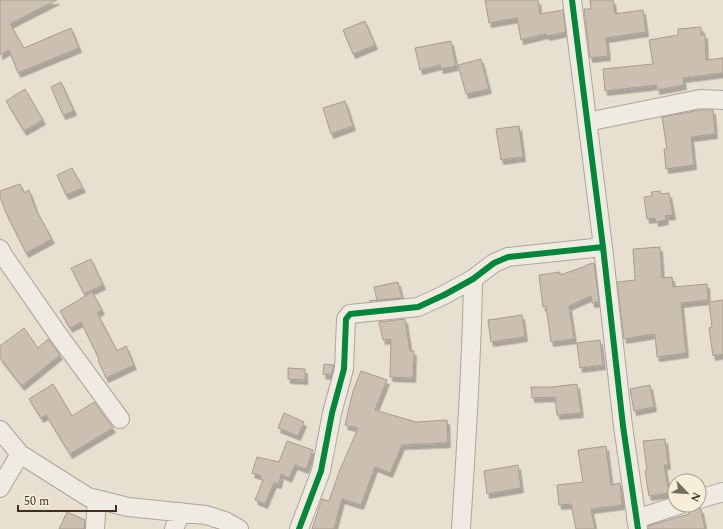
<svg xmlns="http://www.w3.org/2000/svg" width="723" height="529" viewBox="0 0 723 529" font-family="Spectral,serif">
<defs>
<filter id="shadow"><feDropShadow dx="2.5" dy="4.5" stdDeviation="0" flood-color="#0004"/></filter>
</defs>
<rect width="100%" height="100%" fill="#e7e0d1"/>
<!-- building -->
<path fill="#cbbfb2" stroke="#a89c90" filter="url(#shadow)" d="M 0,0 L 57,0 L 10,24 L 24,48 L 71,28 L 79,48 L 18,73 L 9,50 L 0,55 Z
M 485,0 L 538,0 L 540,14 L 563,10 L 566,32 L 547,36 L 546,34 L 521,40 L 517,18 L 489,23 Z
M 590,0 L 613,0 L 615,14 L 643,10 L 646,32 L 606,38 L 608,56 L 590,58 L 584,9 L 591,9 Z
M 365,21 L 375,45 L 353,54 L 343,30 Z
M 701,27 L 701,35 L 705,34 L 706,60 L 723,58 L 723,73 L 683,78 L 684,85 L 657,90 L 657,85 L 605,91 L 603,69 L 653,64 L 649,40 L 678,35 L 678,29 Z
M 451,41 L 456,66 L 441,69 L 440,65 L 420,70 L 415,48 Z
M 481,59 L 489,89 L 466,94 L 458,65 Z
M 61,82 L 74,111 L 63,115 L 51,87 Z
M 25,89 L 43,120 L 24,131 L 6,101 Z
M 345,101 L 353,126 L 331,134 L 323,108 Z
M 701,110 L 713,110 L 715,134 L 691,137 L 694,165 L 666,169 L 664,149 L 667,149 L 662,117 Z
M 519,126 L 523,157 L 501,160 L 496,129 Z
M 72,168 L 83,188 L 66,195 L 57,175 Z
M 20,184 L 24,193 L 29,190 L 36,210 L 52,239 L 26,253 L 6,213 L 0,197 L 0,191 Z
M 660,191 L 661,194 L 669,193 L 673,215 L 665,216 L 666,220 L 656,222 L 655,218 L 647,219 L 644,197 L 652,196 L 651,192 Z
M 660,247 L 662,278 L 672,277 L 673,287 L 707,284 L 708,300 L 681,303 L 686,353 L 657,357 L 655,334 L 624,339 L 617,282 L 635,280 L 633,249 Z
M 91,259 L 103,285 L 84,294 L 71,268 Z
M 594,263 L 599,302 L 592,303 L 591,296 L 569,306 L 574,339 L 551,342 L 546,306 L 543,307 L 539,275 L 560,272 L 560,275 L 586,266 L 586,265 Z
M 398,282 L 402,298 L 369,301 L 377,300 L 374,287 Z
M 92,292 L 102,310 L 97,313 L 117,351 L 126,346 L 134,365 L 106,378 L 98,360 L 99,359 L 81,322 L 70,328 L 60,311 Z
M 723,300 L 723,354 L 713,356 L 709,328 L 712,327 L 709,302 Z
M 522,315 L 525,337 L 491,342 L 488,320 Z
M 405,319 L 410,351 L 414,351 L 413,378 L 390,377 L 391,339 L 383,340 L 379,322 Z
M 24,328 L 38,348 L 48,339 L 60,355 L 22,386 L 0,358 L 0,346 Z
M 600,340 L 603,365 L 580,368 L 577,343 Z
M 324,364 L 334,365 L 331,375 L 323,374 Z
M 288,368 L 305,369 L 305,380 L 288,379 Z
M 361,371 L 387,380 L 375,410 L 416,422 L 447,420 L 448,443 L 402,445 L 390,473 L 375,467 L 361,505 L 342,499 L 334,529 L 312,529 L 322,499 L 329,501 L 339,472 L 358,428 L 345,425 L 353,391 Z
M 53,384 L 72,416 L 94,402 L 113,428 L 70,454 L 46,415 L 41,418 L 29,399 Z
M 577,384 L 581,413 L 557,415 L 555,397 L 532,398 L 531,387 L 552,387 Z
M 650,385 L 654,407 L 634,411 L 630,389 Z
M 284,413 L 304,422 L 298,436 L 278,428 Z
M 665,439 L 668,465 L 664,465 L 669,493 L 649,496 L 645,471 L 647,470 L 643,441 Z
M 287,441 L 313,450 L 306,469 L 295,465 L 289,478 L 281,474 L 279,484 L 274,483 L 265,504 L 255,500 L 263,480 L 260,479 L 261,476 L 252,473 L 257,457 L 279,462 Z
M 606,446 L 611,485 L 620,483 L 622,505 L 591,509 L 595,529 L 576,529 L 571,504 L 559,505 L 557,485 L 583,482 L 578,450 Z
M 518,465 L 521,488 L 487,494 L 484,471 Z
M 695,508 L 701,509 L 705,529 L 648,529 L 648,526 L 689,514 L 688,510 Z
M 67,512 L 85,520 L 84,529 L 59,529 Z"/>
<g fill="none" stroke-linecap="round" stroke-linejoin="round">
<defs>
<path id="minor" d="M 572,0 L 603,247 L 623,426 L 638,529
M 587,122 L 700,99 L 723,100
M 0,249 L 3,255 L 57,333 L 120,419
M 0,430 L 20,454 L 88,497 L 128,507 L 206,515 L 225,521 L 239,529
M 0,488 L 20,454
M 699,499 L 723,492
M 636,519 L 679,505
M 95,529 L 97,499
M 174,529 L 181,512
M 299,529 L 321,471 L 332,413 L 344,369 L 346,319 L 350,314 L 418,307 L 444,295 L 473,279 L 494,263 L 508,257 L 603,247
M 461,529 C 466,446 472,362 473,279"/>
</defs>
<!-- minor casing -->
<use href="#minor" stroke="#ada599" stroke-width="20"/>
<!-- minor -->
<use href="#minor" stroke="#efebe3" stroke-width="18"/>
<defs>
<path id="cycleway" d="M 572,0 L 603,247 L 623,426 L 638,529
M 299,529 L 321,471 L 332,413 L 344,369 L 346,319 L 350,314 L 418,307 L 444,295 L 473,279 L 494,263 L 508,257 L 603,247"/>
</defs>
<!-- cycleway casing -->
<use href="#cycleway" stroke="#f7eed8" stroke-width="8"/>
<!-- cycleway -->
<use href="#cycleway" stroke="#00873e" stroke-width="6"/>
</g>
<!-- north arrow -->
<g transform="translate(687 493) rotate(115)"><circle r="19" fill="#f7eed8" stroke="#ada18e"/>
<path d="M0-3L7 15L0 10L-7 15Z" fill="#786c5e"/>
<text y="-6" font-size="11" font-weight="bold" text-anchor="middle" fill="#3d2e20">N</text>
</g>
<!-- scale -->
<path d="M18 505v6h98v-6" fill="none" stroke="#3d2e20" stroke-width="2"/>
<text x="24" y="505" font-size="12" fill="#3d2e20" stroke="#f7eed8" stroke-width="3" paint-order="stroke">50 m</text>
</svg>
